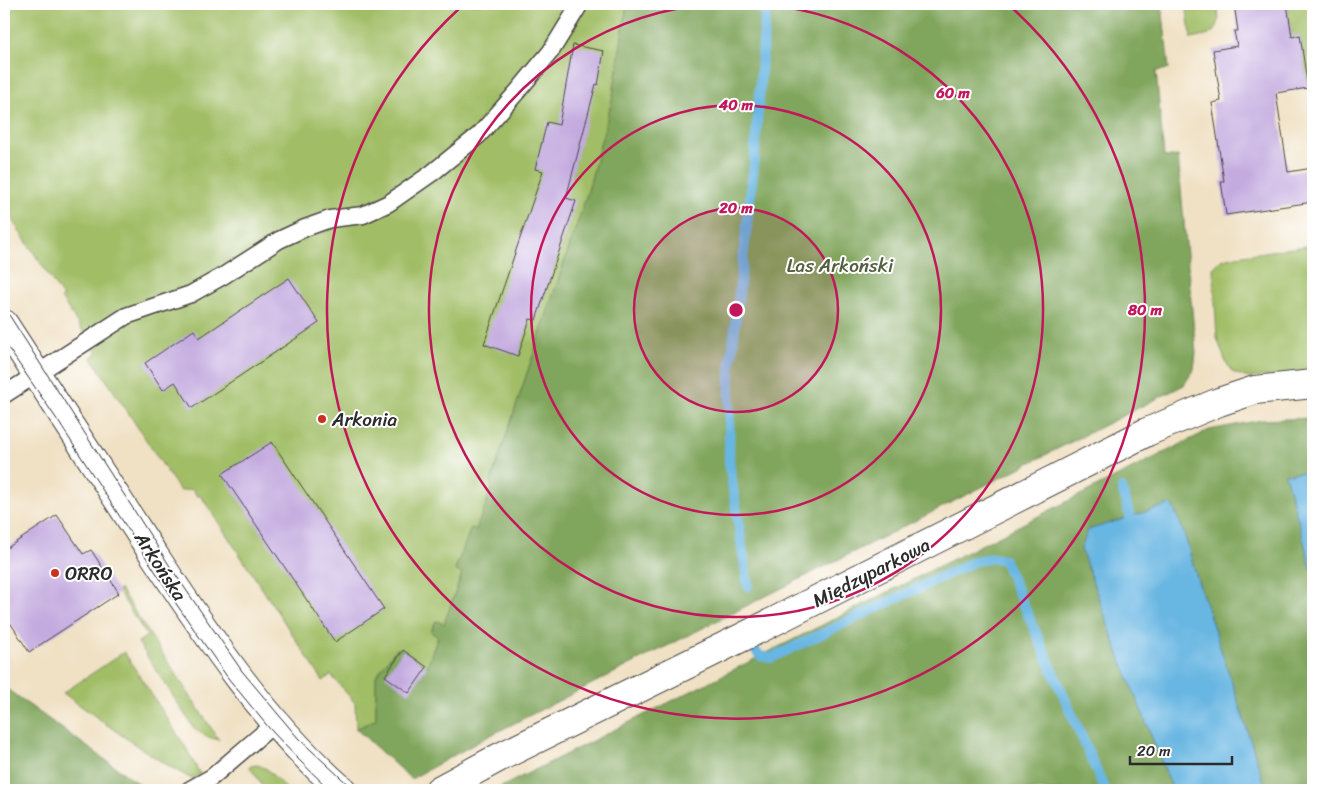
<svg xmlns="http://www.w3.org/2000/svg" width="1317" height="794" viewBox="0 0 1317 794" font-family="Sriracha,sans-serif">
<rect width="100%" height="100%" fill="#fff"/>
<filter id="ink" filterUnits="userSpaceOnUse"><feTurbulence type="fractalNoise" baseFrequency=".02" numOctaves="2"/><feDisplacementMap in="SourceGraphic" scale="10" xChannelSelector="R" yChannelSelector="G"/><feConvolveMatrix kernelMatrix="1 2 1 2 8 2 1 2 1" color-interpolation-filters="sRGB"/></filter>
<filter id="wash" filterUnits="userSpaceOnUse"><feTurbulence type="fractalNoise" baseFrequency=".0096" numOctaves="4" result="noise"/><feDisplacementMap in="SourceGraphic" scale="20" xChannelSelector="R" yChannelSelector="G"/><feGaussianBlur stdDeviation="1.12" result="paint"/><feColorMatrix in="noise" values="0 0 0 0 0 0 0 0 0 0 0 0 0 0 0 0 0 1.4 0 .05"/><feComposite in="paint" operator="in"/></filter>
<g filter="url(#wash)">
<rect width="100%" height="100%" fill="#f0e1c4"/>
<!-- green -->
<path fill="#a1be66" stroke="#667448" d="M 4,4 L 627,4 L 613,96 L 588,191 L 491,481 L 492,488 L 476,530 L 471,528 L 455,570 L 462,573 L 444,624 L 436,621 L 431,631 L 438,636 L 427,667 L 376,676 L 376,719 L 356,729 L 355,703 L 331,675 L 323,681 L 201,496 L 197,496 L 192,489 L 180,491 L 91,357 L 97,353 L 61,298 L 63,297 L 4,208 Z
M 1186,4 L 1217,4 C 1222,30 1216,34 1191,39 Z
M 1287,4 L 1313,4 L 1313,88 L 1308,88 L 1300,36 L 1292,37 Z
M 1313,245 L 1313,372 L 1248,378 L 1232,372 L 1225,360 L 1217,338 L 1213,268 L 1220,261 L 1230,257 Z
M 120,589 L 219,740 C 209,738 200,734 193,727 L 138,642 L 147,636 L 118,591 Z
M 124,652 L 185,746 L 200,774 L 192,779 C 146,755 105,723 63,693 Z
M 258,765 L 267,769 L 288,790 L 266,790 L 249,766 Z"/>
<!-- forest -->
<path fill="#80a55b" stroke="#566843" d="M 627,4 L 1162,4 L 1169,69 L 1156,71 L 1164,157 L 1178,156 L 1196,353 L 1194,369 L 1184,385 L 489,736 L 411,779 L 356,729 L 376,719 L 376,676 L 396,649 L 403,650 L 427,667 L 438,637 L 431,632 L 436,621 L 444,624 L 462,574 L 455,570 L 471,528 L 476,530 L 492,488 L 491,481 L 588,191 L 613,96 Z
M 1313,418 L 1313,472 L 1285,474 L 1313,574 L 1313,790 L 1266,790 C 1245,722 1223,655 1200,587 C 1190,558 1186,531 1171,504 L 1088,530 L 1081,549 L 1118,652 L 1173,790 L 495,790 L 1209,430 L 1262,420 Z
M 4,687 L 146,789 L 148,790 L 4,790 Z"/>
<!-- water -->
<path fill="#68b6e2" stroke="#4a7086" d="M 1313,472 L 1313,574 L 1285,474 Z
M 1171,504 C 1186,530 1190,559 1200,587 C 1223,655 1245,722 1266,790 L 1173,790 L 1118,652 L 1081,549 L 1088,530 Z"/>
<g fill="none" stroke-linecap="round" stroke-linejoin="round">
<!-- stream -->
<path stroke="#68b6e2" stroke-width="10" d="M 1122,488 L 1130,517
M 748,586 L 729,462 L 730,370 L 754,164 L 766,4
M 756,651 L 760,656 L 771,658 L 975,561 L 992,558 L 1004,560 L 1105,790"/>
</g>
<g id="blocks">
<!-- building -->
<path fill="#c3aadf" d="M 1234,4 L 1287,4 L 1292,37 L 1300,35 L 1308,88 L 1276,93 L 1288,172 L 1313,168 L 1313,202 L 1226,215 L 1221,181 L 1224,181 L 1212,103 L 1221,101 L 1213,50 L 1237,46 L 1234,31 L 1238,31 Z
M 573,45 L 604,51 L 598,85 L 596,84 L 566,198 L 576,201 L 536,320 L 530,319 L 518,356 L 484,344 L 543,171 L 535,169 L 547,122 L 559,125 Z
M 289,278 L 319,323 L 192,408 L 175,382 L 163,390 L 145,363 L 194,330 L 199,338 Z
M 272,442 L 384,609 L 335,642 L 222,474 Z
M 57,515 L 83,554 L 91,550 L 119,593 L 29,652 L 4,613 L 4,550 Z
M 403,650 L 427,667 L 409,693 L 385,676 Z"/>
</g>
</g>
<g filter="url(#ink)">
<use href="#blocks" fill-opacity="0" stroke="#494642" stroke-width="1"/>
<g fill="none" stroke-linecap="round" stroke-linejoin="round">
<defs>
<path id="lane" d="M 4,395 L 126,316 L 191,294 L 223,276 L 279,240 L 305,228 L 330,219 L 363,215 L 389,203 L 432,173 L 479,135 L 517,92 L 551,51 L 580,4
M 189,790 L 212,777 L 275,723"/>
<path id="street" d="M 439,790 L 498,758 L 749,634 L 1147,432 L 1219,402 L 1255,390 L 1313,384"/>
<path id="secondary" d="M 4,324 C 53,399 101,474 150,549 C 207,635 263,721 342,790"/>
</defs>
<!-- lane casing -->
<use href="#lane" stroke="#494642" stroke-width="19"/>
<!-- street casing -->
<use href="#street" stroke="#494642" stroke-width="30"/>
<!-- secondary casing -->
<use href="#secondary" stroke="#494642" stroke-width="30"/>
<!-- lane -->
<use href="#lane" stroke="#fff" stroke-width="16"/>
<!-- street -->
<use href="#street" stroke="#fff" stroke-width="28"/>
<!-- secondary -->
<use href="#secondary" stroke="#fff" stroke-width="28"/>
<!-- tram -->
<path stroke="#2b2b2b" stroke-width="1" d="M 4,307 L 173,571 L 242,671 L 298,738 L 354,790
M 4,342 L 58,421 L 177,605 L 228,678 L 269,728 L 298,759 L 330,790"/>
</g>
</g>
<!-- distance rings -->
<circle cx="736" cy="310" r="102" fill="#c2185b" fill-opacity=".12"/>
<g fill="none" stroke="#c2185b" stroke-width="2.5">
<circle cx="736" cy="310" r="102"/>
<circle cx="736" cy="310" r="205"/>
<path d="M760 4A307 307 0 1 1 712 4"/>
<path d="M1010 6A409 409 0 1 1 462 6"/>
</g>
<!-- markers -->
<g fill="#c8321e" stroke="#fff" stroke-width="2">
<circle cx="322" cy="419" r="5"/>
<circle cx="55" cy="573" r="5"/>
</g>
<g text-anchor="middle" stroke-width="4" stroke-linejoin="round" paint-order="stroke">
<!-- park labels -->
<g font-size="19" fill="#545e40" stroke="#fff">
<text x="840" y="272">Las Arkoński</text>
</g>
<!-- poi labels -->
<g font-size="19" fill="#2b2b2b" stroke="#fff" text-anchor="start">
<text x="332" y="426">Arkonia</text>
<text x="65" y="580">ORRO</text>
</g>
<!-- street labels -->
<g font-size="19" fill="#2b2b2b" stroke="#fff">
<text transform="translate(161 566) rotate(57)" y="7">Arkońska</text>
<text transform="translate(871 572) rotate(-27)" y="7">Międzyparkowa</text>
</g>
</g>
<circle cx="736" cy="310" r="8" fill="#c2185b" stroke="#fff" stroke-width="2.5"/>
<g font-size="15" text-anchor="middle" font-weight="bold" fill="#c2185b" stroke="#fff" stroke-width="4" stroke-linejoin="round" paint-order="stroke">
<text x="953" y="98">60 m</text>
<text x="736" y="110">40 m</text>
<text x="736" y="213">20 m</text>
<text x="1145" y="315">80 m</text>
</g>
<!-- margin -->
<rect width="1317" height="794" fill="none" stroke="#fff" stroke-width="20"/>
<!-- scale -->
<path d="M1130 756v8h102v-8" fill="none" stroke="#2b2b2b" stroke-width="2.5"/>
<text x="1137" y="756" font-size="15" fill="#2b2b2b" stroke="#ffffff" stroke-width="4" paint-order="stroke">20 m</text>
</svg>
